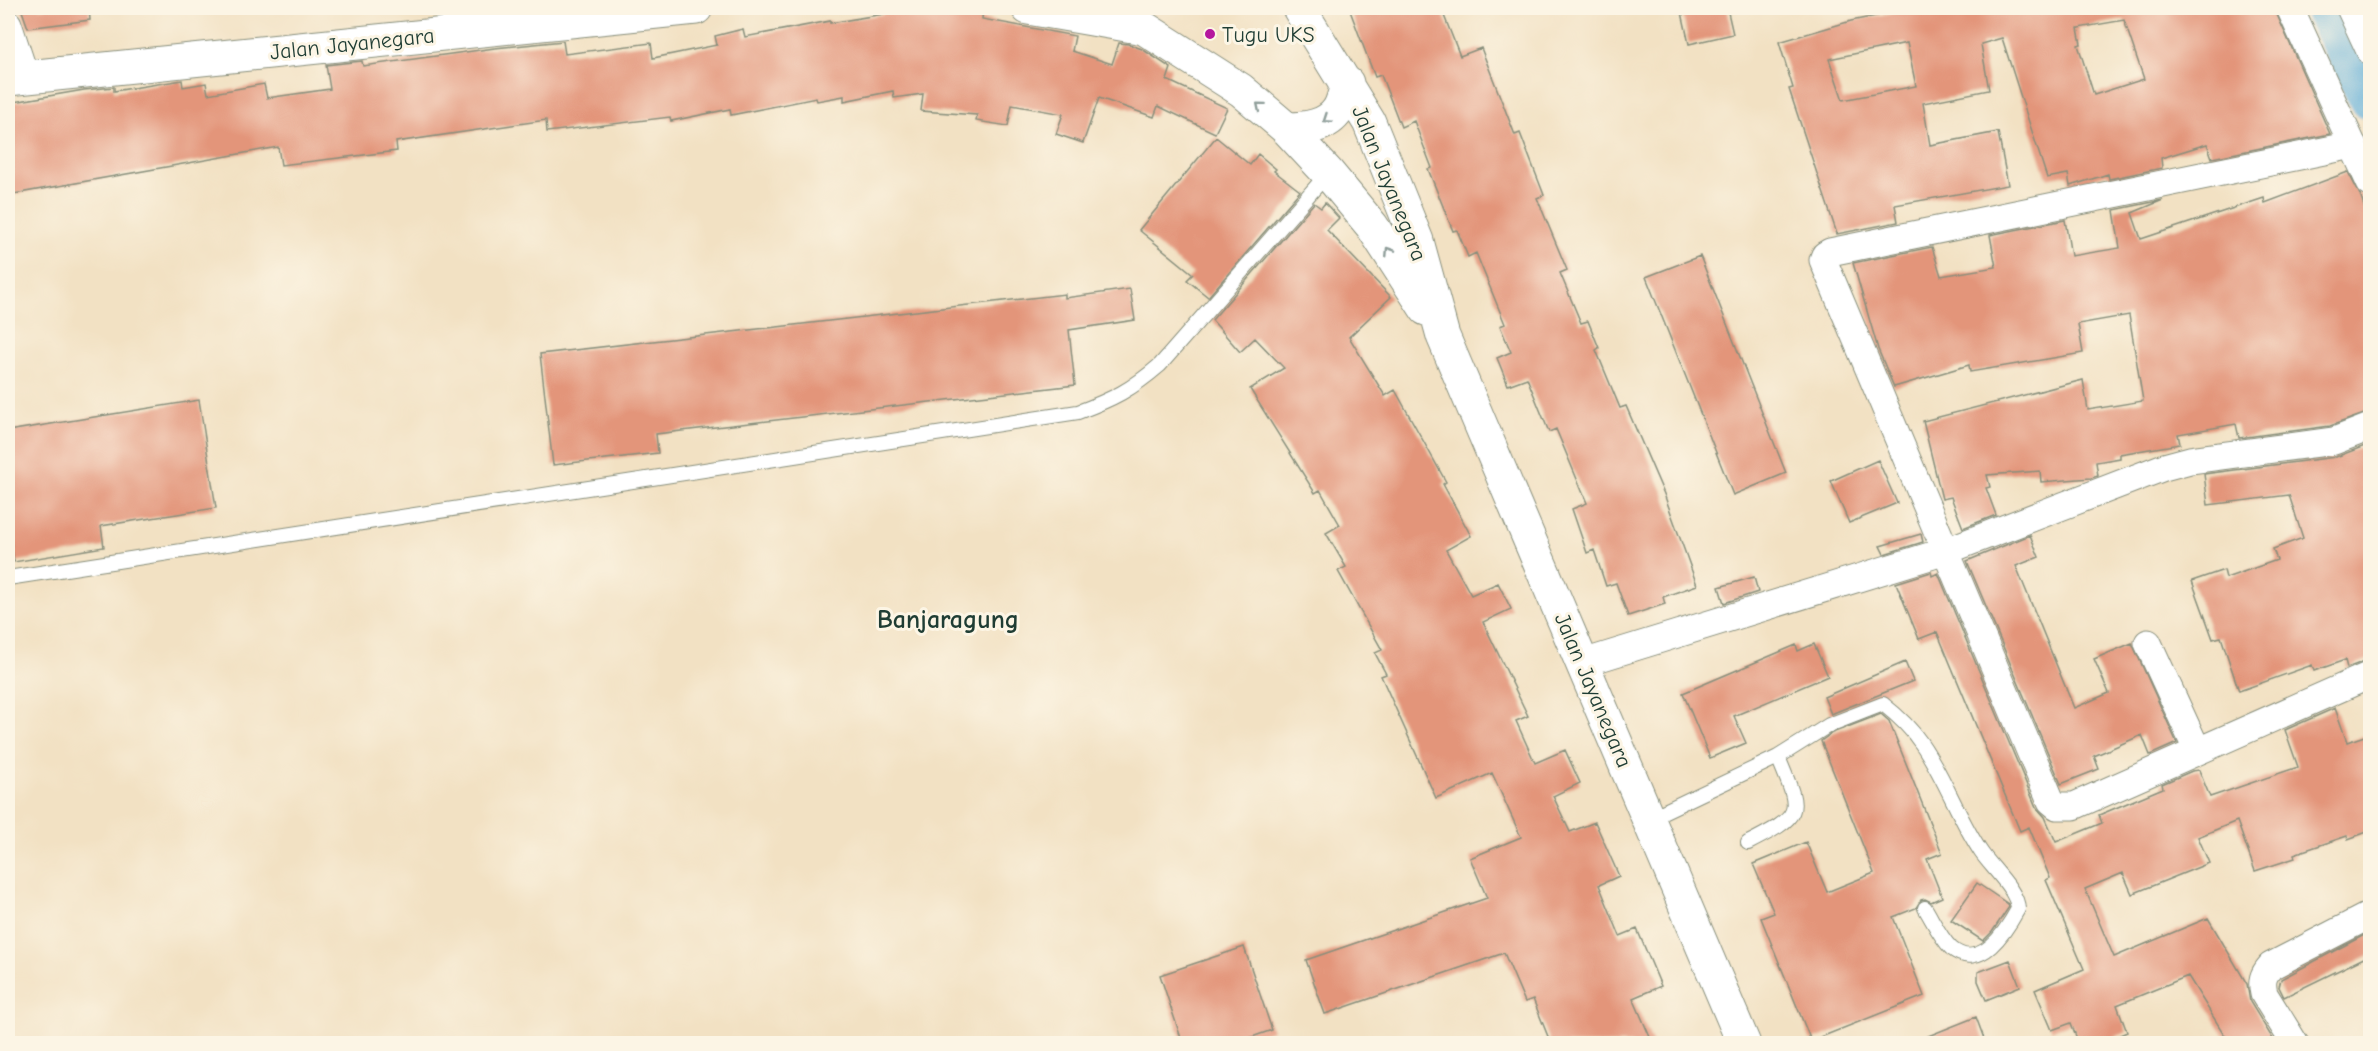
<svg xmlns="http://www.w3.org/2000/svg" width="2378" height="1051" viewBox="0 0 2378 1051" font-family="'Comic Neue',sans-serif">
<rect width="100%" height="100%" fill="#fcf5e5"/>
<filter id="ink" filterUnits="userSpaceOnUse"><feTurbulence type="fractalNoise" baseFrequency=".0167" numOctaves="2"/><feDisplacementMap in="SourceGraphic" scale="12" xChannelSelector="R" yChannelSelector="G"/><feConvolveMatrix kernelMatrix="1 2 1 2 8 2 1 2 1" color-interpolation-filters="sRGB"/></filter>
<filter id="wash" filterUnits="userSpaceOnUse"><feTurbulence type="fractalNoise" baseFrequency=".008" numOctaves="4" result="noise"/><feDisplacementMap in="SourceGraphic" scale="24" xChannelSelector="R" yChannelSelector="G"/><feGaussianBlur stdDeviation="1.35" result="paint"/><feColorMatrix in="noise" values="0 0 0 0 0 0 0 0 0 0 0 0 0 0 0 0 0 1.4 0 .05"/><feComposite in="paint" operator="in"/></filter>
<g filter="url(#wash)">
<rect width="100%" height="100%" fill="#f2e1c3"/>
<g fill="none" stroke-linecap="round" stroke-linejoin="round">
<!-- river -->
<path stroke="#5fadd8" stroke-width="45" d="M 2326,8 L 2370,97"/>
</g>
<g id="blocks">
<!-- building -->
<path fill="#e3957a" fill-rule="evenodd" d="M 21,8 L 89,8 L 90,20 L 28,28 Z
M 910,8 L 983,8 L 982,19 L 1075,36 L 1072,51 L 1112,64 L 1119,43 L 1128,44 L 1142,49 L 1171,68 L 1167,80 L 1227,108 L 1215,133 L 1158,106 L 1154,117 L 1099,98 L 1083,143 L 1056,134 L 1063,114 L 1012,105 L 1008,126 L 976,121 L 977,115 L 921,111 L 923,94 L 894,98 L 893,91 L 844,101 L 844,96 L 817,101 L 816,98 L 731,115 L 730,109 L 671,121 L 670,117 L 547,132 L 546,120 L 396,142 L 397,151 L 281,165 L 278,147 L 8,195 L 8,103 L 84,90 L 114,87 L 114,91 L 182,80 L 183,87 L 206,83 L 208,94 L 264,84 L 267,98 L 330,89 L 326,65 L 362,61 L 363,66 L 495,48 L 563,41 L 565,54 L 651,43 L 653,58 L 717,45 L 715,36 L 743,29 L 745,37 L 830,21 L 830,23 L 883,14 L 883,11 Z
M 1349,8 L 1441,8 L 1460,56 L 1481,48 L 1515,135 L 1520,133 L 1544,195 L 1537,198 L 1567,270 L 1560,273 L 1581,323 L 1588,321 L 1599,348 L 1596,350 L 1620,408 L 1626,406 L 1664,494 L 1697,585 L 1663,597 L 1665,604 L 1628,616 L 1616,583 L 1606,586 L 1594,550 L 1587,553 L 1572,509 L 1587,503 L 1556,429 L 1549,432 L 1527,378 L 1508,385 L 1497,358 L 1511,352 L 1500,326 L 1505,324 L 1476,253 L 1468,257 L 1457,230 L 1453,231 L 1428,169 L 1432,168 L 1414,121 L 1401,127 L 1381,75 L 1375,77 Z
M 1681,8 L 1727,8 L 1733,34 L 1689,44 Z
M 1901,8 L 2274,8 L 2330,134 L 2212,158 L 2207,144 L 2161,158 L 2162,168 L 2109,179 L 2108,174 L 2070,186 L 2068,174 L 2047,178 L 2002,38 L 1981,44 L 1989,90 L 1923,103 L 1930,145 L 1998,132 L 2008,185 L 1895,205 L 1898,222 L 1837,234 L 1789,89 L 1793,88 L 1779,42 L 1851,21 L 1901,11 ZM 2124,20 L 2144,79 L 2094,95 L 2078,45 L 2081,44 L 2078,28 ZM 1907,43 L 1916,86 L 1843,100 L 1829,59 Z
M 1216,137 L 1250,165 L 1258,154 L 1276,169 L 1274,171 L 1300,191 L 1208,297 L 1187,280 L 1193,274 L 1139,230 Z
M 2348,172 L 2360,195 L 2370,223 L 2370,239 L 2365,241 L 2370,256 L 2370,412 L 2330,426 L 2239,438 L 2236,424 L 2178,434 L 2180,444 L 2120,454 L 2120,458 L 2096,462 L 2098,476 L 2091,478 L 2041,482 L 2040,471 L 1987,475 L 1990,487 L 1986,488 L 1996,515 L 1963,528 L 1951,497 L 1942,499 L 1923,421 L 2083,380 L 2088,410 L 2143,401 L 2129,315 L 2078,324 L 2083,353 L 1970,372 L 1969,365 L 1894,387 L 1878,349 L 1853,263 L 1932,247 L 1941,276 L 1996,267 L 1990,235 L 2065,220 L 2071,256 L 2120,248 L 2114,210 L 2163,200 L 2132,213 L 2141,239 L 2264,198 L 2265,203 Z
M 1314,203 L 1321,208 L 1325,203 L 1339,218 L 1327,230 L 1391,297 L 1349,337 L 1385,396 L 1395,390 L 1446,482 L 1443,484 L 1471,536 L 1446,550 L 1471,595 L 1498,583 L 1511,609 L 1483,622 L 1528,716 L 1516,721 L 1535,763 L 1565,750 L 1580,783 L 1553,796 L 1570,832 L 1595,822 L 1619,876 L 1599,885 L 1620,936 L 1637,929 L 1661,986 L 1633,998 L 1653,1044 L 1551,1044 L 1533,999 L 1525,1002 L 1504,953 L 1325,1014 L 1306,960 L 1487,898 L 1470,858 L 1521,837 L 1492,773 L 1436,798 L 1381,676 L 1386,674 L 1375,653 L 1382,650 L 1338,571 L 1346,567 L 1326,533 L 1340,525 L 1320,490 L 1315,493 L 1250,389 L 1284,368 L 1255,338 L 1240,352 L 1212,320 Z
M 1700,256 L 1786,473 L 1733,495 L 1646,277 Z
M 1130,289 L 1135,320 L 1069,330 L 1075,385 L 656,434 L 658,453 L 553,465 L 540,354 L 1065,294 L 1065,298 Z
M 199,400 L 216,508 L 101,526 L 104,547 L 14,562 L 8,520 L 8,431 Z
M 2370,444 L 2370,659 L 2347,668 L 2345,660 L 2314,671 L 2312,665 L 2239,691 L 2221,637 L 2213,639 L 2192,581 L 2224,570 L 2226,578 L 2277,560 L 2273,549 L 2303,538 L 2289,495 L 2208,505 L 2204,474 L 2336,457 Z
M 1878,460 L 1897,503 L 1849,523 L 1831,481 Z
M 1921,534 L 1923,542 L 1884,554 L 1880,546 Z
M 2030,535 L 2039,557 L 2016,566 L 2074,708 L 2109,693 L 2094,659 L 2132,643 L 2177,743 L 2150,755 L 2142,735 L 2094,756 L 2099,769 L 2061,784 L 1967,561 Z
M 1931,572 L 1932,576 L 1938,573 L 2036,807 L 2045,817 L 2056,842 L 2102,823 L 2099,815 L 2163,788 L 2162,784 L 2192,771 L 2199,770 L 2210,797 L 2298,767 L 2285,730 L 2335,708 L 2347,742 L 2370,734 L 2370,831 L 2348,839 L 2347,836 L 2294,854 L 2295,858 L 2255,871 L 2237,821 L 2198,837 L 2209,863 L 2132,894 L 2123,873 L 2085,889 L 2114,957 L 2208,918 L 2247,984 L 2250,1002 L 2276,1044 L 2230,1044 L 2188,976 L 2117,1005 L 2127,1032 L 2099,1044 L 2079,1044 L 2071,1023 L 2052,1030 L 2035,990 L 2084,969 L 2046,880 L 2050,878 L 2029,827 L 2020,831 L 1937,632 L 1919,639 L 1896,583 Z
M 1754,577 L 1758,592 L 1724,603 L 1719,587 Z
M 1814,644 L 1828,676 L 1734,716 L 1746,743 L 1710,758 L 1683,693 L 1796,645 L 1798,651 Z
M 1905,662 L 1913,681 L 1831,714 L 1824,697 Z
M 1881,714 L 1889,721 L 1942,853 L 1927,859 L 1942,897 L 1931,902 L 1925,899 L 1921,900 L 1916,908 L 1893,917 L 1924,996 L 1811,1041 L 1761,918 L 1774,913 L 1753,864 L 1806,842 L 1827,892 L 1874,873 L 1821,741 L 1832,733 Z
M 1977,883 L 2008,904 L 2009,907 L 1992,932 L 1983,941 L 1951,920 Z
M 2370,932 L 2370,955 L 2284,997 L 2279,987 L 2281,979 Z
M 1244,947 L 1272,1030 L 1232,1044 L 1183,1044 L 1160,975 Z
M 2010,960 L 2020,986 L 1986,1000 L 1978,981 L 1978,972 Z
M 1976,1017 L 1986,1044 L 1913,1044 L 1913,1042 Z"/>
</g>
</g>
<g filter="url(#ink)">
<use href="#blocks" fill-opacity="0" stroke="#888f7c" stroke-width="1.5"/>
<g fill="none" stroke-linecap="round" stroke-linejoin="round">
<defs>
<path id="service" d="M 8,578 L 1078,412 C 1113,399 1131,390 1160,365 L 1328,173
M 1778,757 L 1829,725 L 1883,704 C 1897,715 1911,728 1921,743 C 1945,777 1958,818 1981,852 C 1991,867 2018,891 2018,909 C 2006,931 1980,973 1951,948 C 1940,937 1933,921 1925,908
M 1648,819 L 1778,757 C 1801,813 1805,814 1748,843"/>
<path id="minor" d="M 2290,8 L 2370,183
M 2350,8 L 2370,51
M 8,24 L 25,76
M 2353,145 L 1830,252 L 1825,255 L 1823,260 L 2051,801 L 2057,806 L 2074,806 L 2370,675
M 2148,643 L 2197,750
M 1583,663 L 1946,551 L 2164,467 L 2190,460 L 2334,441 L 2370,427
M 2295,1044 L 2264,994 C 2261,981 2263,975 2271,966 L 2370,915"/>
<path id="secondary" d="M 1028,8 L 1144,28 L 1241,90 L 1287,129 L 1328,173 L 1372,226 L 1426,309
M 1299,8 L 1369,122 L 1417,241 L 1443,336 L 1744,1044
M 8,79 L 696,8
M 1287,129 C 1305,129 1327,127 1338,110 C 1343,103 1345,91 1347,83"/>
</defs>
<!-- service casing -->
<use href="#service" stroke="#888f7c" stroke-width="16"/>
<!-- minor casing -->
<use href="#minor" stroke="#888f7c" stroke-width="29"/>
<!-- secondary casing -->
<use href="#secondary" stroke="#888f7c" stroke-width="35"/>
<!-- service -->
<use href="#service" stroke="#fff" stroke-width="14"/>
<!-- minor -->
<use href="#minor" stroke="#fff" stroke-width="27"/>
<!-- secondary -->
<use href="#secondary" stroke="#fff" stroke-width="33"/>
</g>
<!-- one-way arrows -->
<defs><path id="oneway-chevron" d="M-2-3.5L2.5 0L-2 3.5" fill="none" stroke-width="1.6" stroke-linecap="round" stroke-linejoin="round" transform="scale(1.5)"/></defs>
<g stroke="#8f9e9a">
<use href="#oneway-chevron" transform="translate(1260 106) rotate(-140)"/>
<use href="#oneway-chevron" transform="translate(1327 119) rotate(146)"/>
<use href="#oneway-chevron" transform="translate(1389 251) rotate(-123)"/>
</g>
</g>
<!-- markers -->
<circle fill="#b5179e" stroke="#fcf5e5" stroke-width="2" cx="1210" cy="34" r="6"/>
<g text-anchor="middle" stroke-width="6" stroke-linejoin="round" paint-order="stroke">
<!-- poi labels -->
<g font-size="22" fill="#1f3d34" stroke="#fcf5e5" text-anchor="start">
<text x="1222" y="42">Tugu UKS</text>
</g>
<!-- street labels -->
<g font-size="22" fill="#1f3d34" stroke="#fcf5e5">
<text transform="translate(352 43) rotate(-6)" y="8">Jalan Jayanegara</text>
<text transform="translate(1390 183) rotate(68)" y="8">Jalan Jayanegara</text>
<text transform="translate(1594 690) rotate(67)" y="8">Jalan Jayanegara</text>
</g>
<!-- quarter labels -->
<g font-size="26" font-weight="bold" fill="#1f3d34" stroke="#fcf5e5">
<text x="948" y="628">Banjaragung</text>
</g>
</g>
<!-- margin -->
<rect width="2378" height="1051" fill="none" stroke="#fcf5e5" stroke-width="30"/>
</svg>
